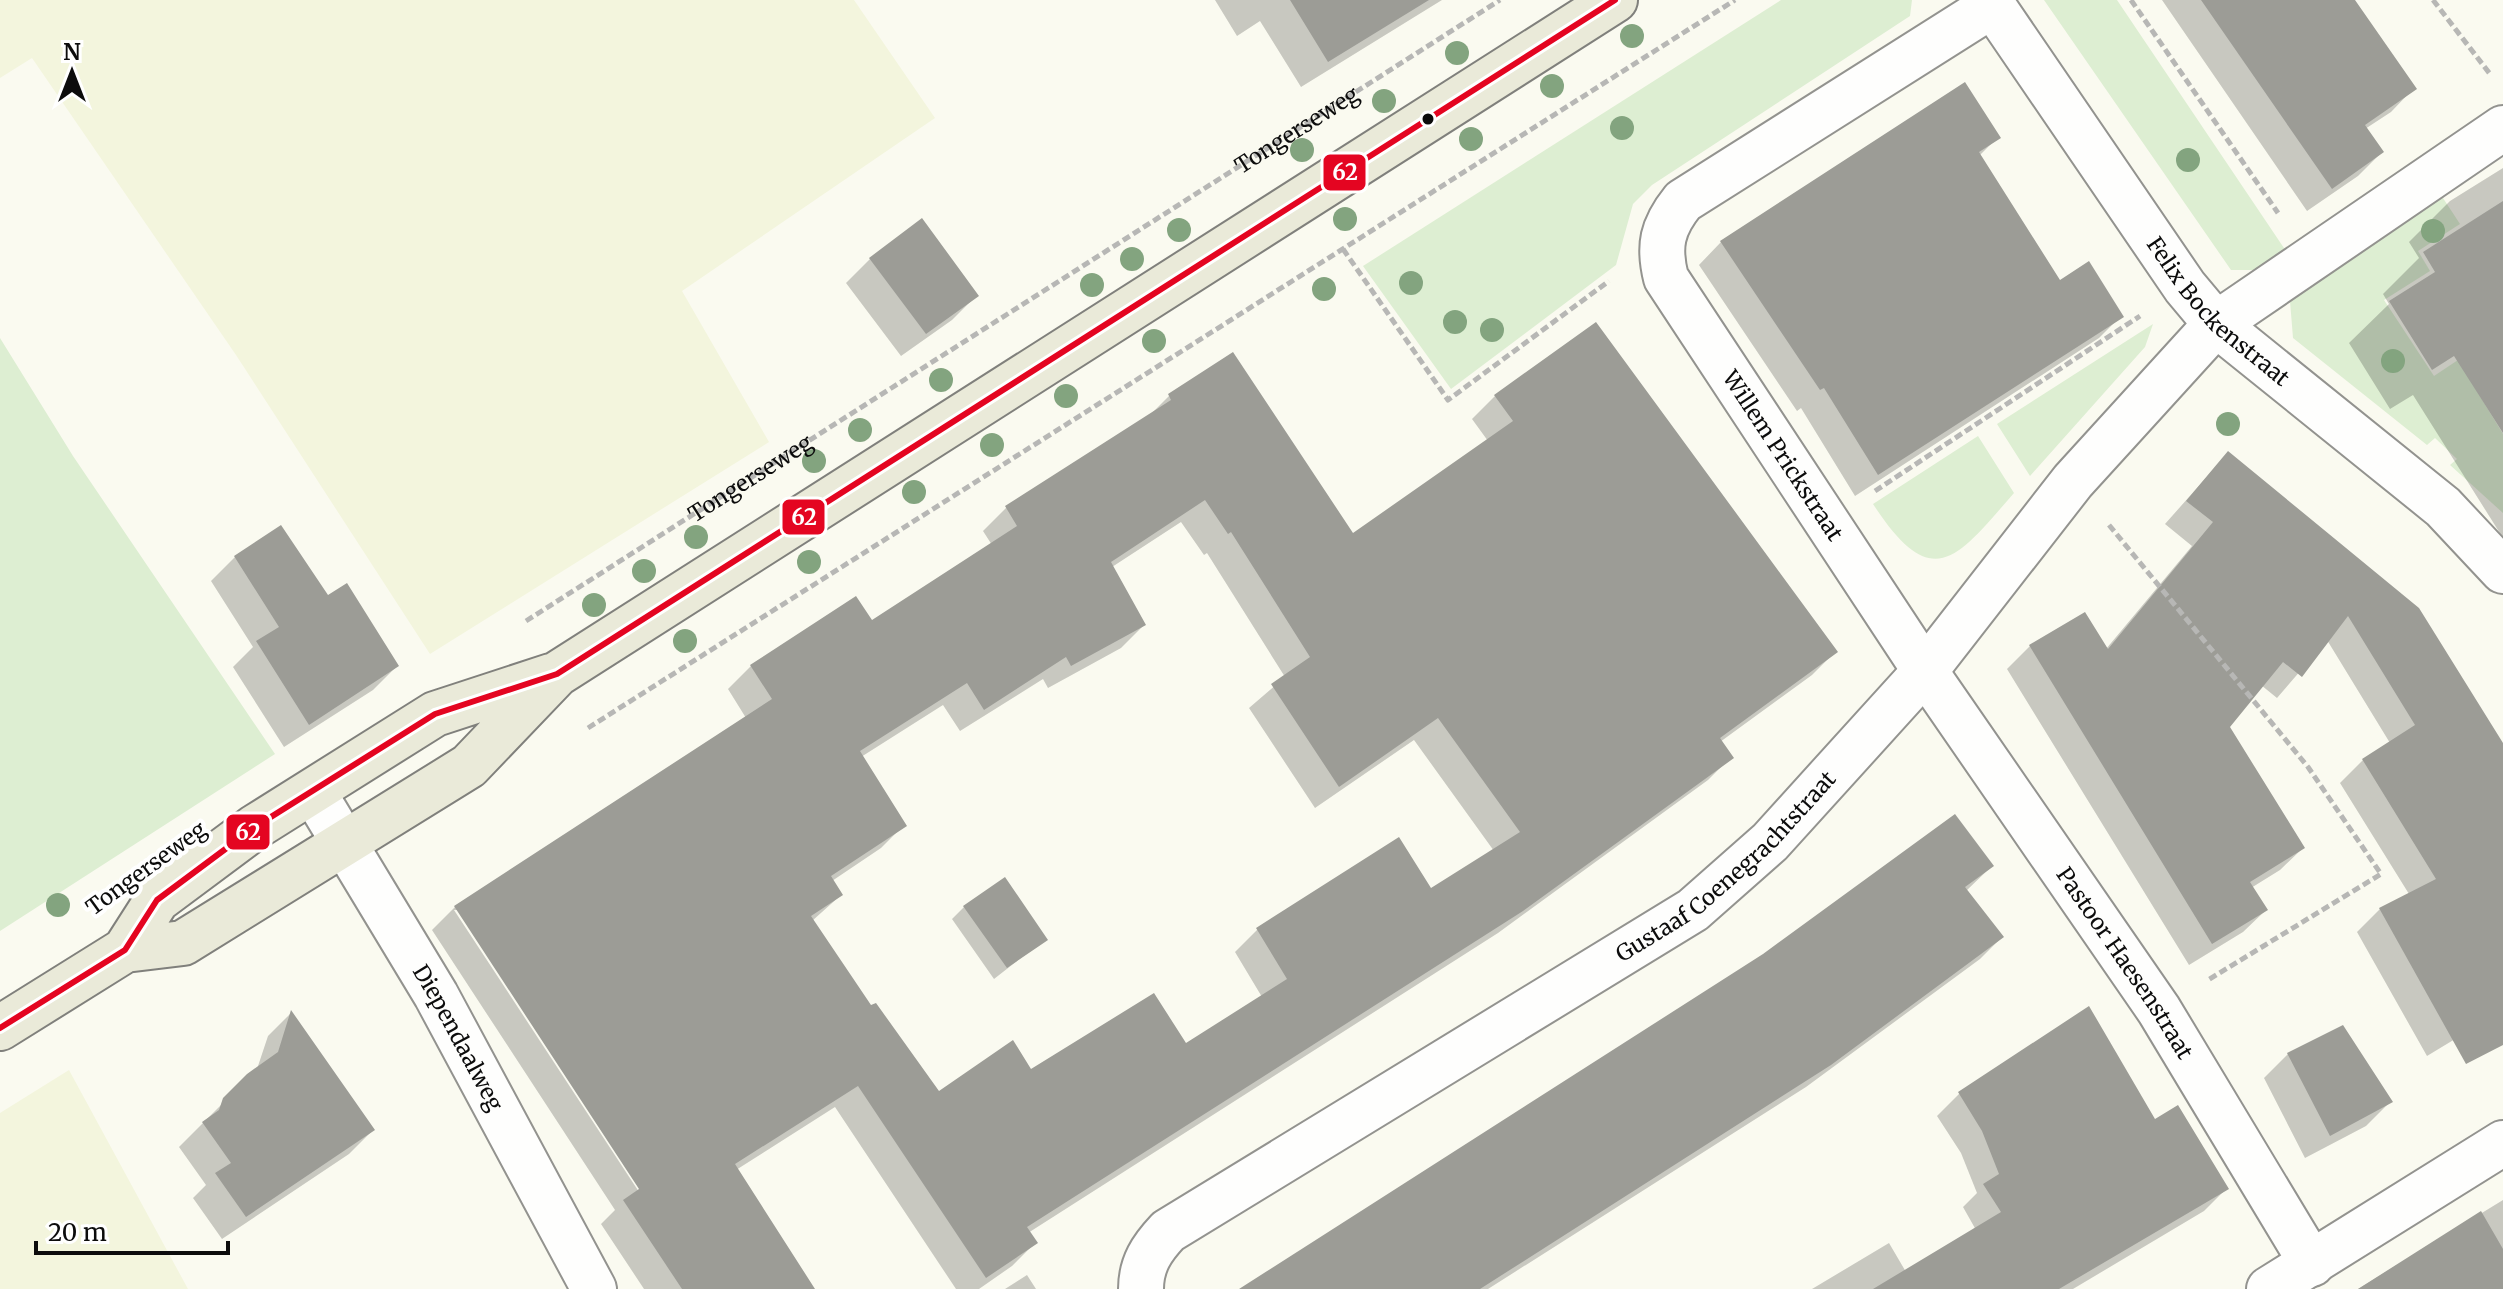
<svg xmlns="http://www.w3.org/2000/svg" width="2503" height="1289" viewBox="0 0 2503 1289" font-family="Merriweather,serif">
<rect width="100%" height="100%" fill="#fafaf0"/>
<!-- farmland -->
<path fill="#f3f5dd" d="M 0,0 L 854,0 L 935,118 L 682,291 L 769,442 L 430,654 L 236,355 L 32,58 L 0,78 Z
M 69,1070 L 188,1289 L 0,1289 L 0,1113 Z"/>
<!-- green -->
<path fill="#ddeed2" d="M 1781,0 L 1912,0 L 1910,16 L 1652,185 L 1633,204 L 1616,265 L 1451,389 L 1363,266 Z
M 2044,0 L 2117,0 L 2288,254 L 2263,270 L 2231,270 Z
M 2441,195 L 2460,224 L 2418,251 L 2430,271 L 2384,300 L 2434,376 L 2458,360 L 2503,434 L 2503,513 L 2450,465 L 2457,459 L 2435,438 L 2427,445 L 2293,338 L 2290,301 Z
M 2153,324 L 2145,347 L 2030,476 L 1997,424 Z
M 0,338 L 73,456 L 275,754 L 0,931 Z
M 1978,436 L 2014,493 C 1957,558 1933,596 1873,504 Z"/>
<!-- shadow -->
<path fill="#0003" fill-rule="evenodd" d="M 1215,0 L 1442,0 L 1301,87 L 1260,21 L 1237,36 Z
M 2162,0 L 2353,0 L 2414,88 L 2391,112 L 2365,129 L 2382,152 L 2358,176 L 2307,211 Z
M 1965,85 L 1998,137 L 1979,156 L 2060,283 L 2121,316 L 2099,338 L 1855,496 L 1801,408 L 1797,411 L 1699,265 L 1721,242 Z
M 2503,168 L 2503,538 L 2413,395 L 2390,409 L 2349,343 L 2389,304 L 2383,294 L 2419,258 L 2409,242 L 2450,201 Z
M 870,259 L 976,296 L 952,320 L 901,356 L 846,283 Z
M 1169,396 L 1352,536 L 1488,441 L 1472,419 L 1495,396 L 1835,652 L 1812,675 L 1720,742 L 1731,757 L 1708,780 L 1498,933 L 1028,1233 L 1035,1243 L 1012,1266 L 979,1289 L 956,1289 L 835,1107 L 736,1170 L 809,1289 L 644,1289 L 601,1224 L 615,1210 L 432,930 L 455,907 L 746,718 L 728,689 L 751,666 L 856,598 L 871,622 L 992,545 L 983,531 L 1006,508 L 1148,417 ZM 1181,522 L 1204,555 L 1207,553 L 1285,677 L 1249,708 L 1315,808 L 1414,740 L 1494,851 L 1430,891 L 1257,930 L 1235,952 L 1262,997 L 1185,1046 L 1031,1072 L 939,1094 L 871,1008 L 812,921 L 841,895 L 832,881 L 881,848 L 904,825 L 861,757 L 943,705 L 960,731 L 1043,679 L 1048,688 L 1121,648 L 1144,625 L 1112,567 ZM 454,910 L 459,910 L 646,1196 L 643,1198 Z
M 2228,453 L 2503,747 L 2503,1010 L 2427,1056 L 2357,932 L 2380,909 L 2409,894 L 2340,783 L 2363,760 L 2390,743 L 2327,640 L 2277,698 L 2261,685 L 2227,727 L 2303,848 L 2280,870 L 2251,888 L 2266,910 L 2243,932 L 2189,965 L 2007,669 L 2030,646 L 2106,649 L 2192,546 L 2165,524 Z
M 235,557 L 327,597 L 397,666 L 373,690 L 284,747 L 233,667 L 253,647 L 211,581 Z
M 1992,866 L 1966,891 L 2002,937 L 1980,959 L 1806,1087 L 1488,1289 L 1243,1289 Z
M 964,907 L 1045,939 L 994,979 L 952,919 Z
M 291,1013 L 373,1130 L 349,1154 L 222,1239 L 193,1198 L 206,1185 L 179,1147 L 257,1069 L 268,1036 Z
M 2288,1054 L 2390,1102 L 2366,1126 L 2305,1158 L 2264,1078 Z
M 1959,1094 L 2155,1121 L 2226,1189 L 2204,1211 L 2073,1289 L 1812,1289 L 1889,1243 L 1906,1272 L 1976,1230 L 1963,1207 L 1977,1193 L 1961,1153 L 1937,1116 Z
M 2503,1200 L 2503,1289 L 2358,1289 Z
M 1027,1275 L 1036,1289 L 1005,1289 Z"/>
<!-- building -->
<path fill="#9c9c96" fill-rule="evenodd" d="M 1290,0 L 1429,0 L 1328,62 Z
M 2201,0 L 2355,0 L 2417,89 L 2365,125 L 2384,152 L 2332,189 Z
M 1965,82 L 2001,138 L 1979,152 L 2060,280 L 2089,261 L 2124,317 L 1878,475 L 1824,388 L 1820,390 L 1720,241 Z
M 2503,201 L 2503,433 L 2454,356 L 2432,370 L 2389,301 L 2435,272 L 2423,252 Z
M 922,218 L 979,296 L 926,334 L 869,258 Z
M 1596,322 L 1838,652 L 1720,738 L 1734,758 L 1523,911 L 1027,1227 L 1038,1243 L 986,1278 L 858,1086 L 735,1164 L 815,1289 L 682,1289 L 623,1200 L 639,1189 L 454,906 L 772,699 L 750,665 L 856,596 L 872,620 L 1017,526 L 1005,506 L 1171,400 L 1168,394 L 1233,352 L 1353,533 L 1513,421 L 1494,395 ZM 1205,500 L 1228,534 L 1231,532 L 1310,657 L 1271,684 L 1339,787 L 1438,718 L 1520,832 L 1431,888 L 1399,837 L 1256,928 L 1287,979 L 1186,1043 L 1154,993 L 1031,1069 L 1013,1040 L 939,1091 L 876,1003 L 871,1005 L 811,916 L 843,895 L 831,876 L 907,826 L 860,751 L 967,683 L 984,710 L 1066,657 L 1071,666 L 1146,625 L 1111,562 Z
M 2228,451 L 2419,608 L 2503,743 L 2503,1045 L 2466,1064 L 2379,908 L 2436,879 L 2362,759 L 2415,725 L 2348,616 L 2302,677 L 2283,662 L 2230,727 L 2305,848 L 2250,882 L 2268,910 L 2212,944 L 2029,645 L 2085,612 L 2108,649 L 2213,522 L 2186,501 Z
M 281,525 L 328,595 L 347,583 L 399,666 L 309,725 L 256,641 L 279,627 L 234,556 Z
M 1955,814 L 1994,866 L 1965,887 L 2004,937 L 1831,1065 L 1480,1289 L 1239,1289 L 1763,954 Z
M 1005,877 L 1048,940 L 1007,968 L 963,906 Z
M 2089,1006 L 2155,1119 L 2178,1105 L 2229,1189 L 2059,1289 L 1873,1289 L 2001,1212 L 1983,1184 L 1999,1174 L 1982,1131 L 1958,1092 Z
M 291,1010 L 375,1130 L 246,1217 L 215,1173 L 231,1163 L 202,1122 L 219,1110 L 223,1098 L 247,1074 L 278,1052 Z
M 2343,1025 L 2393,1102 L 2330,1136 L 2287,1053 Z
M 2481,1211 L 2503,1249 L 2503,1289 L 2358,1289 Z"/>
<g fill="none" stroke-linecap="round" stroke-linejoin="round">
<defs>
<path id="pedestrian" d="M 2216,324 L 2503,128"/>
<g id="minor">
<path id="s2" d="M 1989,0 L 2185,287 L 2216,324 L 2443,507 L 2503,571"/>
<path id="s3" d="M 1993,5 L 1683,201 C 1662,227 1658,246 1666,278 L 1925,671 L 2159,1010 L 2312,1264"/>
<path id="s4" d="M 314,793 L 436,995 L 594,1289"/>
<path id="s5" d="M 1141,1289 C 1141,1264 1152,1248 1168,1231 L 1693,910 L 1770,842 L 1925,671 L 2073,481 L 2216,324"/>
<path d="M 2269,1289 L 2503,1143"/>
</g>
<path id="primary" d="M 125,950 L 183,943 L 469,766 L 557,674 L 1615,0
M 0,1028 L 125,950 L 157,900 L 255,827 L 435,714 L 551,676"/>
</defs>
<!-- pedestrian casing -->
<use href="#pedestrian" stroke="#93938f" stroke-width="48"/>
<!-- minor casing -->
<use href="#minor" stroke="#93938f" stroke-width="48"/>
<!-- primary casing -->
<use href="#primary" stroke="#80807c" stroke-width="48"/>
<!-- path -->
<g stroke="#b7b7b5" stroke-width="5" stroke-dasharray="8 4" stroke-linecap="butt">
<path d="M 2131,0 L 2278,213"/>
<path d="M 2433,0 L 2490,74"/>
<path d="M 1343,249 L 1448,400 L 1609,281"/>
<path d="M 1875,491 L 2140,316"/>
<path d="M 2109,525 L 2308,767 L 2381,874 L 2208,980"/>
<path id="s1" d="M 526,621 L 1500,0"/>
<path d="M 588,728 L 1735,0"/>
</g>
<!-- pedestrian -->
<use href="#pedestrian" stroke="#fefefd" stroke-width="44"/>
<!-- minor -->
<use href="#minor" stroke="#fefefd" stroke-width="44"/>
<!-- primary -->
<use href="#primary" stroke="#eaead9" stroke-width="44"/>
<defs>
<path id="bus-1" d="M 0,1028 L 125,950 L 157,900 L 255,827 L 435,714 L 557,674 L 1615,0"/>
</defs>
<!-- bus-1 casing -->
<use href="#bus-1" stroke="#fff" stroke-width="12"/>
<!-- bus-1 -->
<use href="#bus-1" stroke="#e40521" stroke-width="6"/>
</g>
<!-- trees -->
<g fill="#83a47f">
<circle cx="1632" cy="36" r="12"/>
<circle cx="1457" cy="53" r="12"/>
<circle cx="1552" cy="86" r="12"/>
<circle cx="1384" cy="101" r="12"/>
<circle cx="1622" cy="128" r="12"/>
<circle cx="1471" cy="139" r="12"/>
<circle cx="1302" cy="150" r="12"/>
<circle cx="2188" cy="160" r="12"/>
<circle cx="1345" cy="219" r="12"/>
<circle cx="1179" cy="230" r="12"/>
<circle cx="2433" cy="231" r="12"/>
<circle cx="1132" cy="259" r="12"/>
<circle cx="1411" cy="283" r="12"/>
<circle cx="1092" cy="285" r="12"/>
<circle cx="1324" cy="289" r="12"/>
<circle cx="1455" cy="322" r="12"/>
<circle cx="1492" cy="330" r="12"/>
<circle cx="1154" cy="341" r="12"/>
<circle cx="2393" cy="361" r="12"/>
<circle cx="941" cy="380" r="12"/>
<circle cx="1066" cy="396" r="12"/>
<circle cx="2228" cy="424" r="12"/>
<circle cx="860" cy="430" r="12"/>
<circle cx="992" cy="445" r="12"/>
<circle cx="814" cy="461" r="12"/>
<circle cx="914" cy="492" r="12"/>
<circle cx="696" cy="537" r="12"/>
<circle cx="809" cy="562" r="12"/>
<circle cx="644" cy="571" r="12"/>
<circle cx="594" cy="605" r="12"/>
<circle cx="685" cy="641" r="12"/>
<circle cx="58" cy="905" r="12"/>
</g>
<!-- markers -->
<circle fill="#0c0c0c" stroke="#fff" stroke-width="3" cx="1428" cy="119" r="7"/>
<g text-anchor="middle" stroke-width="8" stroke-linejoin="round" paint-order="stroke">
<!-- street labels -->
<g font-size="22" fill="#0c0c0c" stroke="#fff">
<text dy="8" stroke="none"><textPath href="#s1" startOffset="914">Tongerseweg</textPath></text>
<text dy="8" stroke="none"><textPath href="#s2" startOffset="388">Felix Bockenstraat</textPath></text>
<text dy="8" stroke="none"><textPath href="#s3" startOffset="662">Willem Prickstraat</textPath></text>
<text dy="8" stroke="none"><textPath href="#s1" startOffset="266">Tongerseweg</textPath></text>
<text dy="8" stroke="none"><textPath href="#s5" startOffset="734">Gustaaf Coenegrachtstraat</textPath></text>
<text transform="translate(146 868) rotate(-36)" y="8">Tongerseweg</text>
<text dy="8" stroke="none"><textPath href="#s3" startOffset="1274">Pastoor Haesenstraat</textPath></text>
<text dy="8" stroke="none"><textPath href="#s4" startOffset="284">Diependaalweg</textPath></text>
</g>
</g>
<g stroke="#fff" stroke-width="3">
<rect x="1322" y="153" width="45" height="39" rx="8" fill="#e40521"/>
<rect x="781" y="498" width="45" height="38" rx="8" fill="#e40521"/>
<rect x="225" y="813" width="46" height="38" rx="8" fill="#e40521"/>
</g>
<g font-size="22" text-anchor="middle" font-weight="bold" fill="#fff">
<text x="1345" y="180">62</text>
<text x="804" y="525">62</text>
<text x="248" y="840">62</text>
</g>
<!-- north arrow -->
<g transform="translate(72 72)" stroke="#ffffff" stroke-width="6" paint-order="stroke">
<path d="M0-6L14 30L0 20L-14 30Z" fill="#0c0c0c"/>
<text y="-12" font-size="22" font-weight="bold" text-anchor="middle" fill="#0c0c0c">N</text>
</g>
<!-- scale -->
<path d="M36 1241v12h192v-12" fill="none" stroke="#0c0c0c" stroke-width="4"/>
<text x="48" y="1241" font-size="24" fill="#0c0c0c" stroke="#ffffff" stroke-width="6" paint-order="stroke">20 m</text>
</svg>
